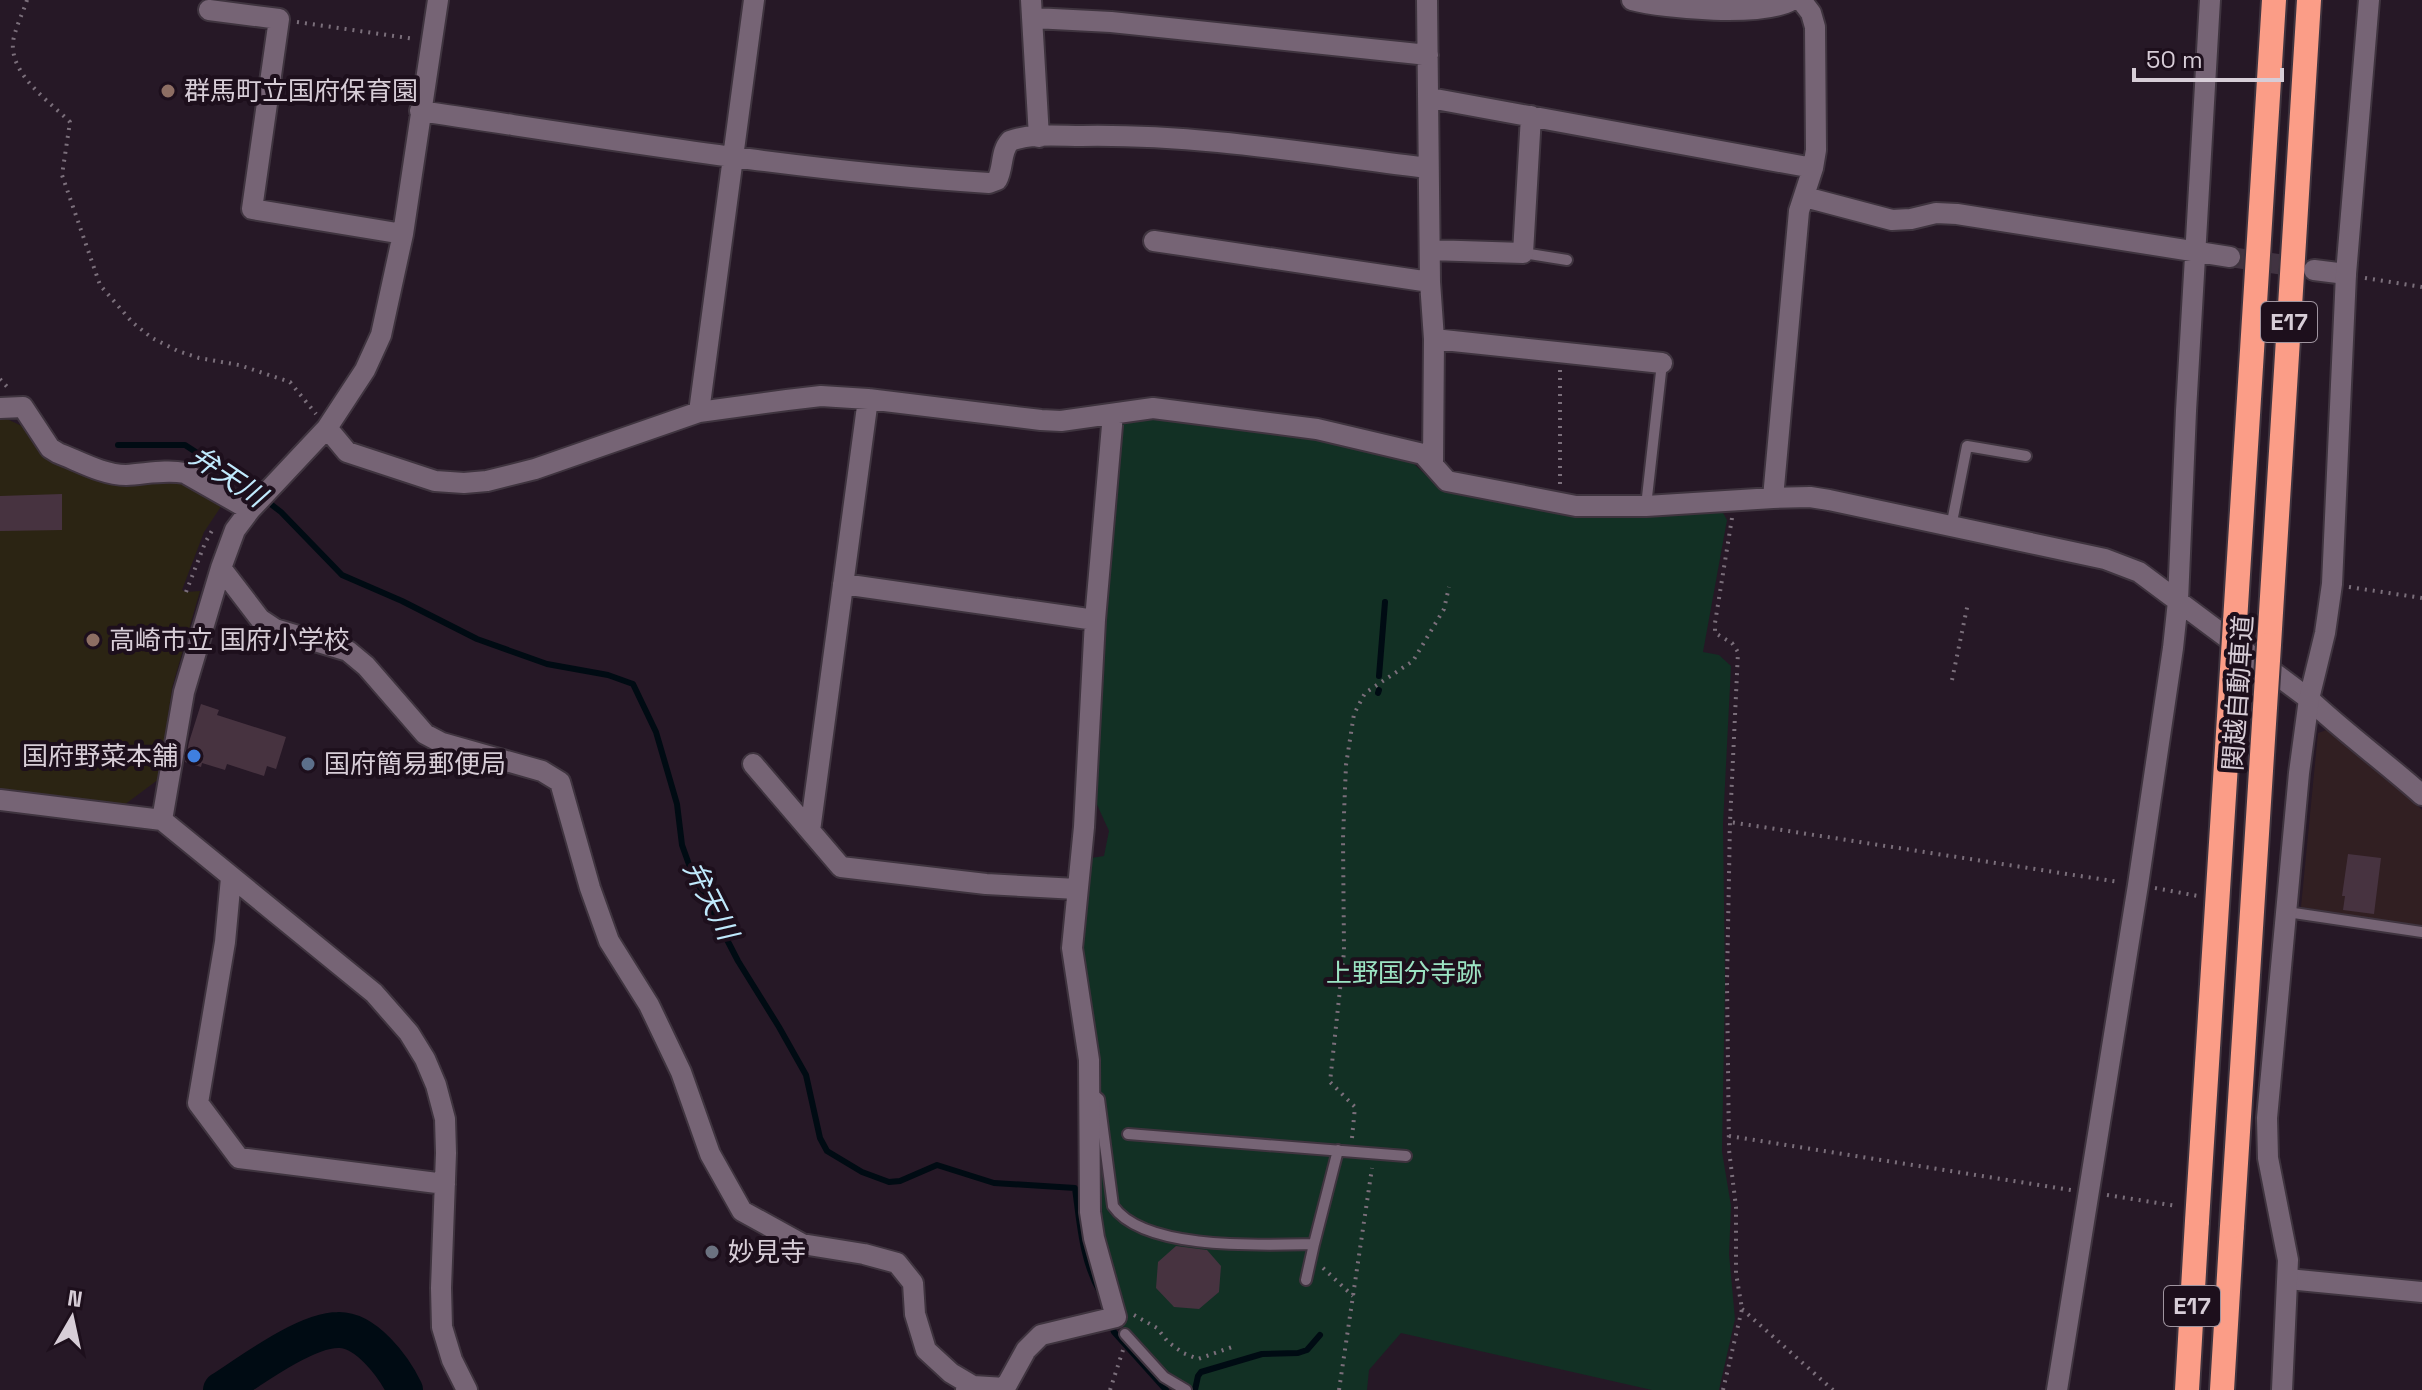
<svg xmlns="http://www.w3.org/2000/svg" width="2422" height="1390" viewBox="0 0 2422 1390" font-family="'Space Grotesk','Noto Sans JP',sans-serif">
<rect width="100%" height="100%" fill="#261826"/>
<!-- commercial -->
<path fill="#311f22" d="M 2332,728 L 2365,753 L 2422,810 L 2422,927 L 2301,907 L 2318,733 Z"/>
<!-- education -->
<path fill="#2b2413" d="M 0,419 L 7,419 L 22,426 L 44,453 L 173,478 L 224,502 L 204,532 L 182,590 L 186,592 L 200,591 L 172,688 L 159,779 L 120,808 L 0,792 Z"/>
<!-- green -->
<path fill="#123024" d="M 1133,415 L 1316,436 L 1414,464 L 1430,479 L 1456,490 L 1578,515 L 1722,511 L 1727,520 L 1703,652 L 1719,655 L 1731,666 L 1723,824 L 1725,983 L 1722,1152 L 1731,1206 L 1729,1254 L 1735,1319 L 1719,1390 L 1652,1390 L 1401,1333 L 1369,1370 L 1367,1390 L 1177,1390 L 1129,1343 L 1113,1298 L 1099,1238 L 1078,949 L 1085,859 L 1104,856 L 1109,831 L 1094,798 L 1099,617 L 1122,422 Z"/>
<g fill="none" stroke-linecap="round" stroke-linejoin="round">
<!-- stream -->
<path stroke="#000b13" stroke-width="6" d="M 118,445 L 185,445 L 245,484 L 281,512 L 342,575 L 402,601 L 477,639 L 547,664 L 608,675 L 633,684 L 656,732 L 677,804 L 682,845 L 691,870 L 738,961 L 779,1027 L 806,1075 L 820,1138 L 827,1151 L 862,1172 L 889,1182 L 900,1181 L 937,1165 L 994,1183 L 1075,1188 C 1080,1225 1082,1261 1101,1294
M 1379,676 L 1385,602
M 1378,693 L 1379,690
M 1111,1323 L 1114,1332 L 1166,1390
M 1195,1390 L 1198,1376 L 1201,1372 L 1262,1354 L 1298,1353 L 1307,1350 L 1320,1335"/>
<!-- river -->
<path stroke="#000b13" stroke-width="36" d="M 221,1390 C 249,1372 305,1330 338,1330 C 366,1329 394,1367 405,1390"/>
</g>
<!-- building -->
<path fill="#473340" d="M 62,494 L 62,530 L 0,531 L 0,496 Z
M 201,704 L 219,710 L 217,715 L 286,737 L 276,769 L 267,766 L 264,776 L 227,764 L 225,770 L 202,763 L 201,767 L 185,762 L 189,742 Z
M 2348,854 L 2381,858 L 2374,914 L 2343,910 L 2345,896 L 2342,896 Z
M 1176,1246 L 1207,1250 L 1221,1266 L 1219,1292 L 1199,1309 L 1174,1307 L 1156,1288 L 1158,1262 Z"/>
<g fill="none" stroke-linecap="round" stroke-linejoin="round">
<!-- minor-tunnel -->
<path stroke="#413341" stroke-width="20" stroke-dasharray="20 10" stroke-linecap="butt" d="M 2230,257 L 2305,268"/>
<defs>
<path id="service" d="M 1523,253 L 1567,260
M 1646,506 L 1662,363
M 1951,527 L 1967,446 L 2026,456
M 2287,912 L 2422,932
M 1093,1094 L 1099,1099 L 1113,1206 C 1144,1251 1263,1245 1314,1244
M 1128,1134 L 1406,1156
M 1306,1280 L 1314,1244 L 1338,1150
M 1125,1334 L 1164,1377 L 1186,1390"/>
<path id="minor" d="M 1031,0 L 1039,137
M 1427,0 L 1430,282 L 1434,339 L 1433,464
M 1632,0 C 1666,9 1763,17 1792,0
M 209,10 L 279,19 L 252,209 L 403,234
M 1034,18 L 1111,22 L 1428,55
M 1430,98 L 1813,168
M 420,111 C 609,139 798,171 989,183 L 997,180 C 1004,167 1000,152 1010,141 C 1032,133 1059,136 1082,136 C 1198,134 1313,154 1428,168
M 1805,197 L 1892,220 L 1911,219 L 1936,213 L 1957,214 L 2230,257
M 1154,241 L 1430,282
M 1430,250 L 1523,253 L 1531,116
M 2314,270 L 2346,274
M 1434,339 L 1662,363
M 0,408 L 23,407 L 50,448 L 58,453 C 79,461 103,475 126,475 C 146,474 165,469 185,473 L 250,510
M 699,412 L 754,0
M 327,428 L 347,452 L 435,481 L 464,483 L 487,481 L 535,469 L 699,412 L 787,400 L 821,396 L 868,399 L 1041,420 L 1061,421 L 1153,408 L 1317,429 L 1423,454 L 1447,481 L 1576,506 L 1646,506 L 1773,498 L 1810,497 L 1829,500 L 2105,559 L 2139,572 L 2309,699 C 2345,733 2385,762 2422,795
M 1773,498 L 1799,211 L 1813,168 L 1816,150 L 1815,27 L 1811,13 L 1801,0
M 221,568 L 260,619 L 275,629 L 348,651 L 366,666 L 425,734 L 442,743 L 542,771 L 560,782 L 590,888 L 609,941 L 649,1005 L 681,1072 L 710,1154 L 742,1211 L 802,1244 L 864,1254 L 897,1263 L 913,1283 L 915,1314 L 926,1350 L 951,1373 L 973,1386
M 843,584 L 1095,620
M 753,764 L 841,867 L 986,884 L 1077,889
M 0,800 L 162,820 L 374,993 L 409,1033 L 425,1059 L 436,1085 L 445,1119 L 446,1153 L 441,1288 L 442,1327 L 452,1360 L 467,1390
M 162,820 L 184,692 L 221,568 L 235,530 L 250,510 L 327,428 L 365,370 L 381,335 L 403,234 L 438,0
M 810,831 L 868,399
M 231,878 L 225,942 L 198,1103 L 239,1158 L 445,1184
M 2288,1279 L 2422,1292
M 966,1390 L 973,1386 L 1005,1388 L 1026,1350 L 1041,1335 L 1116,1317 L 1094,1238 L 1090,1212 L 1089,1060 L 1072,948 L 1084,827 L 1095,620 L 1113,414
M 2057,1390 L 2138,885 L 2173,648 L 2178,601 L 2186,411 L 2210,0"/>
<path id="tertiary" d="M 2282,1390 L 2288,1260 L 2268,1158 L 2267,1118 L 2299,773 L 2309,699 L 2325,633 L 2332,584 L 2346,274 L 2369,0"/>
<path id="motorway" d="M 2235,622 L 2274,0
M 2269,645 L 2309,0
M 2187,1390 L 2197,1221
M 2222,1390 L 2232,1226"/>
</defs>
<!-- service casing -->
<use href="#service" stroke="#3f343f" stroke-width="14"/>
<!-- minor casing -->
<use href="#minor" stroke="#3f343f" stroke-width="24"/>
<!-- tertiary casing -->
<use href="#tertiary" stroke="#3f343f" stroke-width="24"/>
<!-- motorway casing -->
<use href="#motorway" stroke="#3f343f" stroke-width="28"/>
<!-- path -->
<path stroke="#7b6f7b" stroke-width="4" stroke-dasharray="2 6" stroke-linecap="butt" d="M 27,0 C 23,13 15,28 13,42 C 10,75 49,101 70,122 L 62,175 L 100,285 L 132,322 L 152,338 L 178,351 L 199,358 L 239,365 L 290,382 L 316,414
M 297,22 L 415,39
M 2365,278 L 2422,287
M 1560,370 L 1560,485
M 0,379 L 9,389
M 1732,518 L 1715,623 L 1715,633 L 1732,643 L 1738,652 L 1730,822 L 2119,882
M 2349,587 L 2422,598
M 186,592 L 205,543 L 214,527
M 1952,680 L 1968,603
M 2155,888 L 2198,896
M 1729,1136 L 2071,1190
M 1352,1138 L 1355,1107 L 1330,1082 L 1344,952 L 1343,838 L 1346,765 L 1354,714 L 1365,693 L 1413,661 L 1444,609 L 1449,587
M 2107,1195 L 2177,1206
M 1323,1268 L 1353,1296
M 1742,1309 L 1833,1390
M 1134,1315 L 1157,1328 L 1168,1342 L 1183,1353 L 1198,1359 L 1232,1347
M 1110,1390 L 1123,1350
M 1339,1390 L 1372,1168
M 1723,1390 L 1742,1309 L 1736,1273 L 1736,1207 L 1729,1150 L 1727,982 L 1730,822"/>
<!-- service -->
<use href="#service" stroke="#766475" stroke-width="10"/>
<!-- minor -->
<use href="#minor" stroke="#766475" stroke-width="20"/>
<!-- tertiary -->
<use href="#tertiary" stroke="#766475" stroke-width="20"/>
<!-- motorway -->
<use href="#motorway" stroke="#fb9d87" stroke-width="24"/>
<defs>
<path id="motorway-bridge" d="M 2197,1221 L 2235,622
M 2232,1226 L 2269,645"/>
</defs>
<!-- motorway-bridge casing -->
<use href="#motorway-bridge" stroke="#3f343f" stroke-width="28" stroke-linecap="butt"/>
<!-- motorway-bridge -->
<use href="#motorway-bridge" stroke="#fb9d87" stroke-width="24"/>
</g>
<!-- markers -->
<g fill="#8d6e63" stroke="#1d0f1c" stroke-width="3">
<circle cx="168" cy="91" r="8"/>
<circle cx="93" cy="640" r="8"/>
</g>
<circle fill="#3f7fe0" stroke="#1d0f1c" stroke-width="3" cx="194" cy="756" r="8"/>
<circle fill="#5c6f8a" stroke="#1d0f1c" stroke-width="3" cx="308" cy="764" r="8"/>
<circle fill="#6b7280" stroke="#1d0f1c" stroke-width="3" cx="712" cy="1252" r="8"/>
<g text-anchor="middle" stroke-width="8" stroke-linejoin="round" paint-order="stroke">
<!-- shield labels -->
<g fill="#1d0f1c" stroke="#9f949f" stroke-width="2">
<rect x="2261" y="302" width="56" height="40" rx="6"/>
<rect x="2164" y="1286" width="56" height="40" rx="6"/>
</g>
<g font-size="24" font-weight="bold" fill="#d7cdd7">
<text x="2289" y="330">E17</text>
<text x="2192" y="1314">E17</text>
</g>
<!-- poi labels -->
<g font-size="26" fill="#d7cdd7" stroke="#1d0f1c" text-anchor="start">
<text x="184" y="100">群馬町立国府保育園</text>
<text x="109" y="649">高崎市立 国府小学校</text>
<text x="178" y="765" text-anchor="end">国府野菜本舗</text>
<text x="324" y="773">国府簡易郵便局</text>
<text x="728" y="1261">妙見寺</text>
</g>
<!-- street labels -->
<g font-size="26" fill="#d7cdd7" stroke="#1d0f1c">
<text transform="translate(2238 693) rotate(-86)" y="9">関越自動車道</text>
</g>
<!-- park labels -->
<g font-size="26" fill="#9be3c2" stroke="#1d0f1c">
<text x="1404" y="982">上野国分寺跡</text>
</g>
<!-- water labels -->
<g font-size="28" font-style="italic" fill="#c0eafd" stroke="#1d0f1c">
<text transform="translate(228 476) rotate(34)" y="10">弁天川</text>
<text transform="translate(711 900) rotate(63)" y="10">弁天川</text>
</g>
</g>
<!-- north arrow -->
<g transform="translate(72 1318) rotate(9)" stroke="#1d0f1c" stroke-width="6" paint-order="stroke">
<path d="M0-6L14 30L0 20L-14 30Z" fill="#d7cdd7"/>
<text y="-12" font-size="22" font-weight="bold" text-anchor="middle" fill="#d7cdd7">N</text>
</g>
<!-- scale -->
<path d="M2134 68v12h148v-12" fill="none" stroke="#d7cdd7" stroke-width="4"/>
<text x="2146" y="68" font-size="24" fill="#d7cdd7" stroke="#1d0f1c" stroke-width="6" paint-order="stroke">50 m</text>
</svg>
